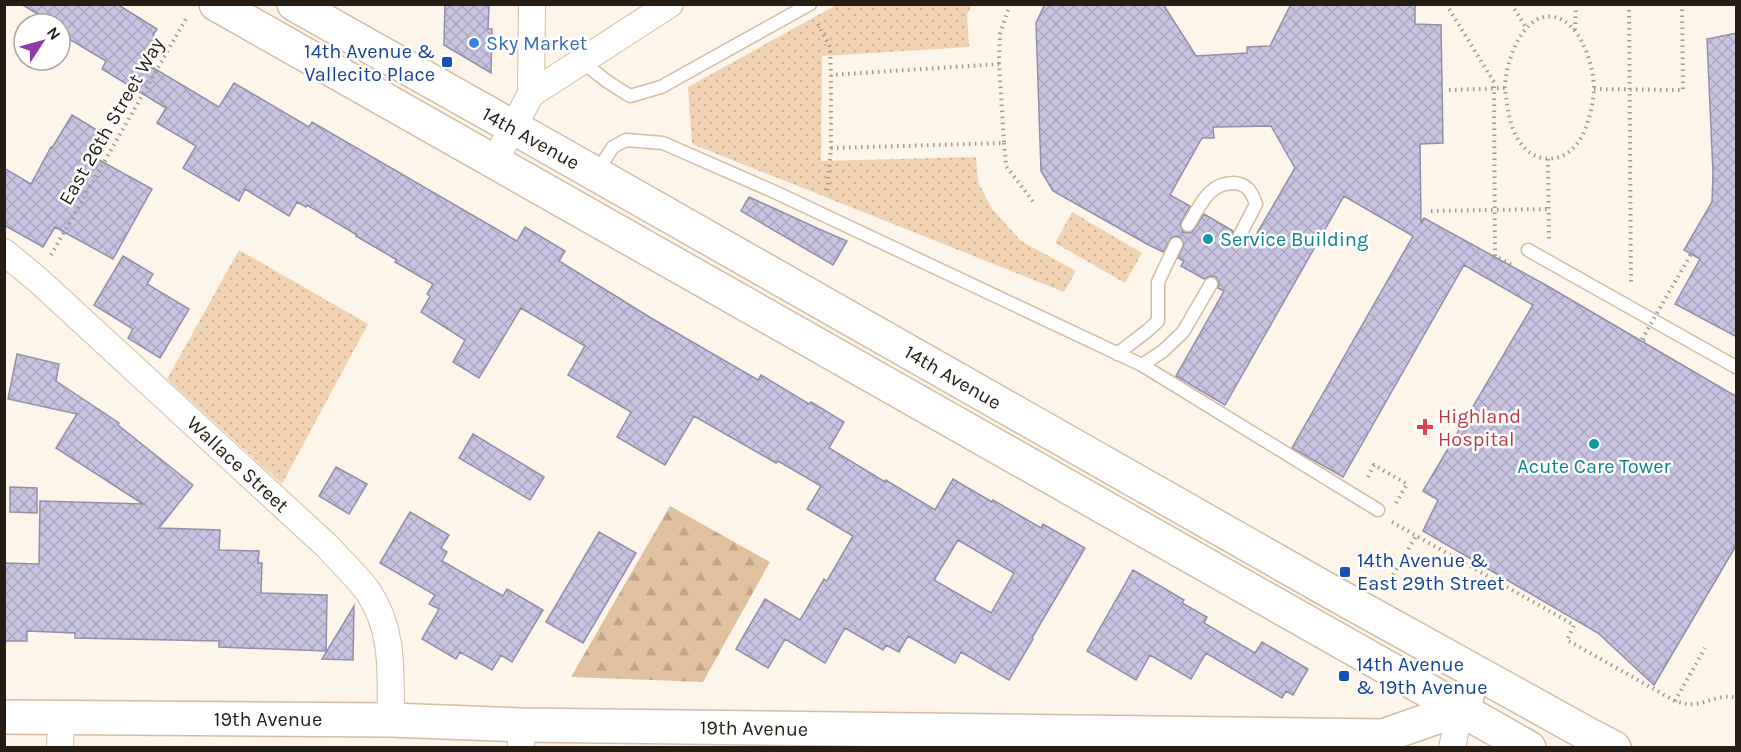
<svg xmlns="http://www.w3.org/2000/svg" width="1741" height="752" viewBox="0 0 1741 752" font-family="Karla,sans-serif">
<defs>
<pattern id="grass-dots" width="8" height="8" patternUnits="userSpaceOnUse" patternTransform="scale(1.5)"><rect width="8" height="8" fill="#f1d3b3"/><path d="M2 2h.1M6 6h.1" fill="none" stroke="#ceb599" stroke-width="1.8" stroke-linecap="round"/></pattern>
<pattern id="forest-firs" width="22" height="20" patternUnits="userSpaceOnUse" patternTransform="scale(1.5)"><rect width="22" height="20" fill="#e0c19f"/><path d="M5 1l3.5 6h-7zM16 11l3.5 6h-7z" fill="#c0a588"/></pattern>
<pattern id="building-cross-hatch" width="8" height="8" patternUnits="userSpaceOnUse" patternTransform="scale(1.5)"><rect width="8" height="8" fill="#c8c3e1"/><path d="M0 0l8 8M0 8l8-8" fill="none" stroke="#aca7c0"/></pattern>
</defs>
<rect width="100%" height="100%" fill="#fdf4ea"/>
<!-- grass -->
<path fill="url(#grass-dots)" d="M 838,4 L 972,5 L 967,14 L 969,47 L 822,56 L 821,161 L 976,157 L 978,182 L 992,209 L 1021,241 L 1076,271 L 1064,292 L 692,144 L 688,87 Z
M 1072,212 L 1142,253 L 1125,283 L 1055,243 Z
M 239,250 L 368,324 L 282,484 L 167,379 Z"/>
<!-- forest -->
<path fill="url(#forest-firs)" d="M 670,506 L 770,562 L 703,682 L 571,677 Z"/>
<!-- building -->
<path fill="url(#building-cross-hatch)" stroke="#938eaa" stroke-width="1.5" fill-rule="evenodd" d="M 21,4 L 117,4 L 157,29 L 153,35 L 159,39 L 145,63 L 219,107 L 234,83 L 309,127 L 312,122 L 517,241 L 525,227 L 565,251 L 559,261 L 651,318 L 758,380 L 761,375 L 809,404 L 811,402 L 844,422 L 829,448 L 885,482 L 886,480 L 935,510 L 953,479 L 992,502 L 993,500 L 1041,528 L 1043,524 L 1085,548 L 1032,638 L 1033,639 L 1009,680 L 961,652 L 955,663 L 908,636 L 899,652 L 886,645 L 883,650 L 845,628 L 825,663 L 785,639 L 768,668 L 736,649 L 765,599 L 800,620 L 824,579 L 827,581 L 853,536 L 807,509 L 821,486 L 778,461 L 776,463 L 694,416 L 665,465 L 617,437 L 631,412 L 568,375 L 585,346 L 521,308 L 479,378 L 453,362 L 465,340 L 421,312 L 430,296 L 427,294 L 433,284 L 395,262 L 397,260 L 356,236 L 357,235 L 307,205 L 306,207 L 297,202 L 289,216 L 245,189 L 239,201 L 183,168 L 196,146 L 157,123 L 166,108 L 102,69 L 106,61 L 64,36 L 67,31 L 60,28 L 60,24 L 54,24 ZM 958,540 L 1014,573 L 991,613 L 934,580 Z
M 445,4 L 489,4 L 488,29 L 492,29 L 491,73 L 444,45 Z
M 1045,4 L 1163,4 L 1196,56 L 1247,53 L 1247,47 L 1270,46 L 1291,4 L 1415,4 L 1415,24 L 1441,25 L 1443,143 L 1420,144 L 1421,223 L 1424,218 L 1544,284 L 1737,397 L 1737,544 L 1654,685 L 1598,633 L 1423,531 L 1438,500 L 1423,491 L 1533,305 L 1464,265 L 1343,477 L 1292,448 L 1413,236 L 1344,196 L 1225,405 L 1176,376 L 1224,291 L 1218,288 L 1219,283 L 1216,277 L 1210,276 L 1204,279 L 1181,266 L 1184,261 L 1178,258 L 1184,244 L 1180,237 L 1176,236 L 1171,238 L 1163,252 L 1147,244 L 1053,191 L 1041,171 L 1036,23 ZM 1271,126 L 1295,168 L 1252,242 L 1247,239 L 1241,243 L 1236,242 L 1232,236 L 1233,231 L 1204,214 L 1192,232 L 1187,233 L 1183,232 L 1180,224 L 1190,206 L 1170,195 L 1202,138 L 1214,138 L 1213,127 Z
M 1737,33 L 1737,337 L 1675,304 L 1700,259 L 1684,250 L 1712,202 L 1713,173 L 1707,39 Z
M 72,115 L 105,135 L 92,156 L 152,189 L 113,259 L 55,227 L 43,247 L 4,225 L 4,168 L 31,184 L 51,147 L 52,148 Z
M 749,197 L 819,229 L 847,241 L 833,265 L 741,211 Z
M 123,256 L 153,274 L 147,284 L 189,309 L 160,358 L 128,338 L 133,329 L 94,305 Z
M 17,354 L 59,364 L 56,381 L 119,423 L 118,425 L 193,485 L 159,528 L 220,530 L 219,550 L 259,551 L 258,563 L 262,563 L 261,593 L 327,595 L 326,651 L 219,647 L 219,641 L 75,638 L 75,633 L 27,631 L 27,641 L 4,641 L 4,563 L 39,564 L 40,501 L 143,504 L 56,448 L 77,414 L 8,399 Z
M 473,434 L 544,477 L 530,500 L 459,458 Z
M 336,467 L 367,484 L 349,514 L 319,496 Z
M 10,487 L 37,488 L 37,513 L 10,512 Z
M 410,512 L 449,535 L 441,548 L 447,552 L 442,561 L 503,596 L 507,589 L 543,610 L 512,662 L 501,655 L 492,670 L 460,652 L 456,659 L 422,639 L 439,609 L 429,604 L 435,595 L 380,563 Z
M 599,532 L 636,553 L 583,643 L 546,622 Z
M 1133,570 L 1184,600 L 1182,603 L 1207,617 L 1204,623 L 1255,653 L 1262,642 L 1308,669 L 1293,695 L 1286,691 L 1282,698 L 1206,653 L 1191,679 L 1150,655 L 1136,680 L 1087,651 Z
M 354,606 L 353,660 L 322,659 Z"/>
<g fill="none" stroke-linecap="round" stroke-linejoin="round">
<defs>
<path id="lane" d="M 582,62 L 608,82 L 630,96 L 661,87 L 810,4
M 596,173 L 613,147 L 626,140 L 663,143 L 777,193 L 1142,365 L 1378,510
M 1188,225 C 1201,205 1208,183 1234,183 C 1248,184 1252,193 1256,204 L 1240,235
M 1528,250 L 1736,367
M 1117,354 L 1147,331 L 1158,321 L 1158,282 L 1176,244
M 1142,365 L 1163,351 L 1183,332 L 1211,284"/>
<path id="street" d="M 531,94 L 532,4
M 494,162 L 531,94 L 670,4
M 4,252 L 38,280 L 328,547 C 340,561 359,578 369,593 C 395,633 390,674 391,720
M 60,748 L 61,717
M 521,748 L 521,725
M 1452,748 L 1460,709"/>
<path id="secondary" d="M 216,4 L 1529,748
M 294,4 L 550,148 L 1333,593 L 1591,736 L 1614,748
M 4,717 L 391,720 L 521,725 L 1383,736 L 1460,709 L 1467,697"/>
</defs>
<!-- lane casing -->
<use href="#lane" stroke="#d3bca4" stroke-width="15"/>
<!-- street casing -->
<use href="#street" stroke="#d3bca4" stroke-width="28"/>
<!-- secondary casing -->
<use href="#secondary" stroke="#d3bca4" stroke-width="36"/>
<!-- path -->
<path stroke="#a1998f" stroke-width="4" stroke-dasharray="1.5 4.5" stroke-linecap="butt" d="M 1446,4 L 1494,82 L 1495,256 L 1512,265
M 1511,4 L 1527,29
M 1629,4 L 1631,283
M 818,24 L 830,47 L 831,75 L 831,148 L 827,193
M 1575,30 L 1576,4
M 999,64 L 1000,34 L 1010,4
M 1594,89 L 1683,90 L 1682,4
M 1449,90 L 1505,88 C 1507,106 1509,125 1519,141 C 1534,164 1563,165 1579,141 C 1588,127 1593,106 1594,89 C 1594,66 1581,22 1554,17 C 1522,11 1505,64 1505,88
M 1004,143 L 1006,166 L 1035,204
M 831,148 L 1004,143 L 999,64 L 831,75
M 1548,159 L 1549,240
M 1431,211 L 1549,209
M 51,255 L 187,17
M 1368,477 L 1374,465 L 1407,484 L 1396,503
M 1392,522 L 1574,625 L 1567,640 L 1675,701 C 1682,703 1687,705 1694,704 C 1709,703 1721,693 1736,698
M 1390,580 L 1416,536
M 1675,701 L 1705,648"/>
<!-- lane -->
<use href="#lane" stroke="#fff" stroke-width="12"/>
<!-- street -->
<use href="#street" stroke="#fff" stroke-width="26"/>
<!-- secondary -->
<use href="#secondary" stroke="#fff" stroke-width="33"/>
<!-- path-bridge -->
<path stroke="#a1998f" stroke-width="4" stroke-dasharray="1.5 4.5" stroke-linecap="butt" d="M 1645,340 L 1641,341 L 1691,254"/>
</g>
<!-- markers -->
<circle fill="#3f7fe0" stroke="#fff" stroke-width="2" cx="474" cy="43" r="6"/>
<g fill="#1a4fb4" stroke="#fff" stroke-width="2">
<rect x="441" y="56" width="12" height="12" rx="3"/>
<rect x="1339" y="566" width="12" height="12" rx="3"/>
<rect x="1338" y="670" width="12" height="12" rx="3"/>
</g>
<g fill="#0f9aa8" stroke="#fff" stroke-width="2">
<circle cx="1208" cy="239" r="6"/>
<circle cx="1594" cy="444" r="6"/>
</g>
<path fill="#e0444e" stroke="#fff" stroke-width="2" d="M1422 418h6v6h6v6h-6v6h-6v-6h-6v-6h6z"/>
<g text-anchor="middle" stroke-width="5" stroke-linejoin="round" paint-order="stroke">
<!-- shop labels -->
<g font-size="20" fill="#366cbe" stroke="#fff" text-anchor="start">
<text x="486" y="50">Sky Market</text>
</g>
<!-- transit labels -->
<g font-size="20" fill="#164399" stroke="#fff" text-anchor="start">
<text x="435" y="58" text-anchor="end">14th Avenue &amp;<tspan x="435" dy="23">Vallecito Place</tspan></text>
<text x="1357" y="567">14th Avenue &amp;<tspan x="1357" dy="23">East 29th Street</tspan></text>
<text x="1356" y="671">14th Avenue<tspan x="1356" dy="23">&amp; 19th Avenue</tspan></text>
</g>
<!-- street labels -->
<g font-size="20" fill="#251d14" stroke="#fff">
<text transform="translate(111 121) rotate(-60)" y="7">East 26th Street Way</text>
<text transform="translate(531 138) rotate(29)" y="7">14th Avenue</text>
<text transform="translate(953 377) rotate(30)" y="7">14th Avenue</text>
<text transform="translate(238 464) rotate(43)" y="7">Wallace Street</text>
<text x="268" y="726">19th Avenue</text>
<text transform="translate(754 728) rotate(1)" y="7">19th Avenue</text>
</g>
<!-- culture labels -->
<g font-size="20" fill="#0d838f" stroke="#fff" text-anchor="start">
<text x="1220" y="246">Service Building</text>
<text x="1594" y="473" text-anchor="middle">Acute Care Tower</text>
</g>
<!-- health labels -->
<g font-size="20" fill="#be3a42" stroke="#fff" text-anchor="start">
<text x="1438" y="423">Highland<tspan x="1438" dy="23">Hospital</tspan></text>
</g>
</g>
<!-- border -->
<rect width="1741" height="752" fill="none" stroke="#251d14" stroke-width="12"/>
<!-- north arrow -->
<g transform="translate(42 42) rotate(54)"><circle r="28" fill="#ffffff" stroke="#a8a5a1" stroke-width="1.5"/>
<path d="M0-4.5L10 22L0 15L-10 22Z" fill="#9139a5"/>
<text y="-9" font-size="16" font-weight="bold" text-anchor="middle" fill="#251d14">N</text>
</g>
</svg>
